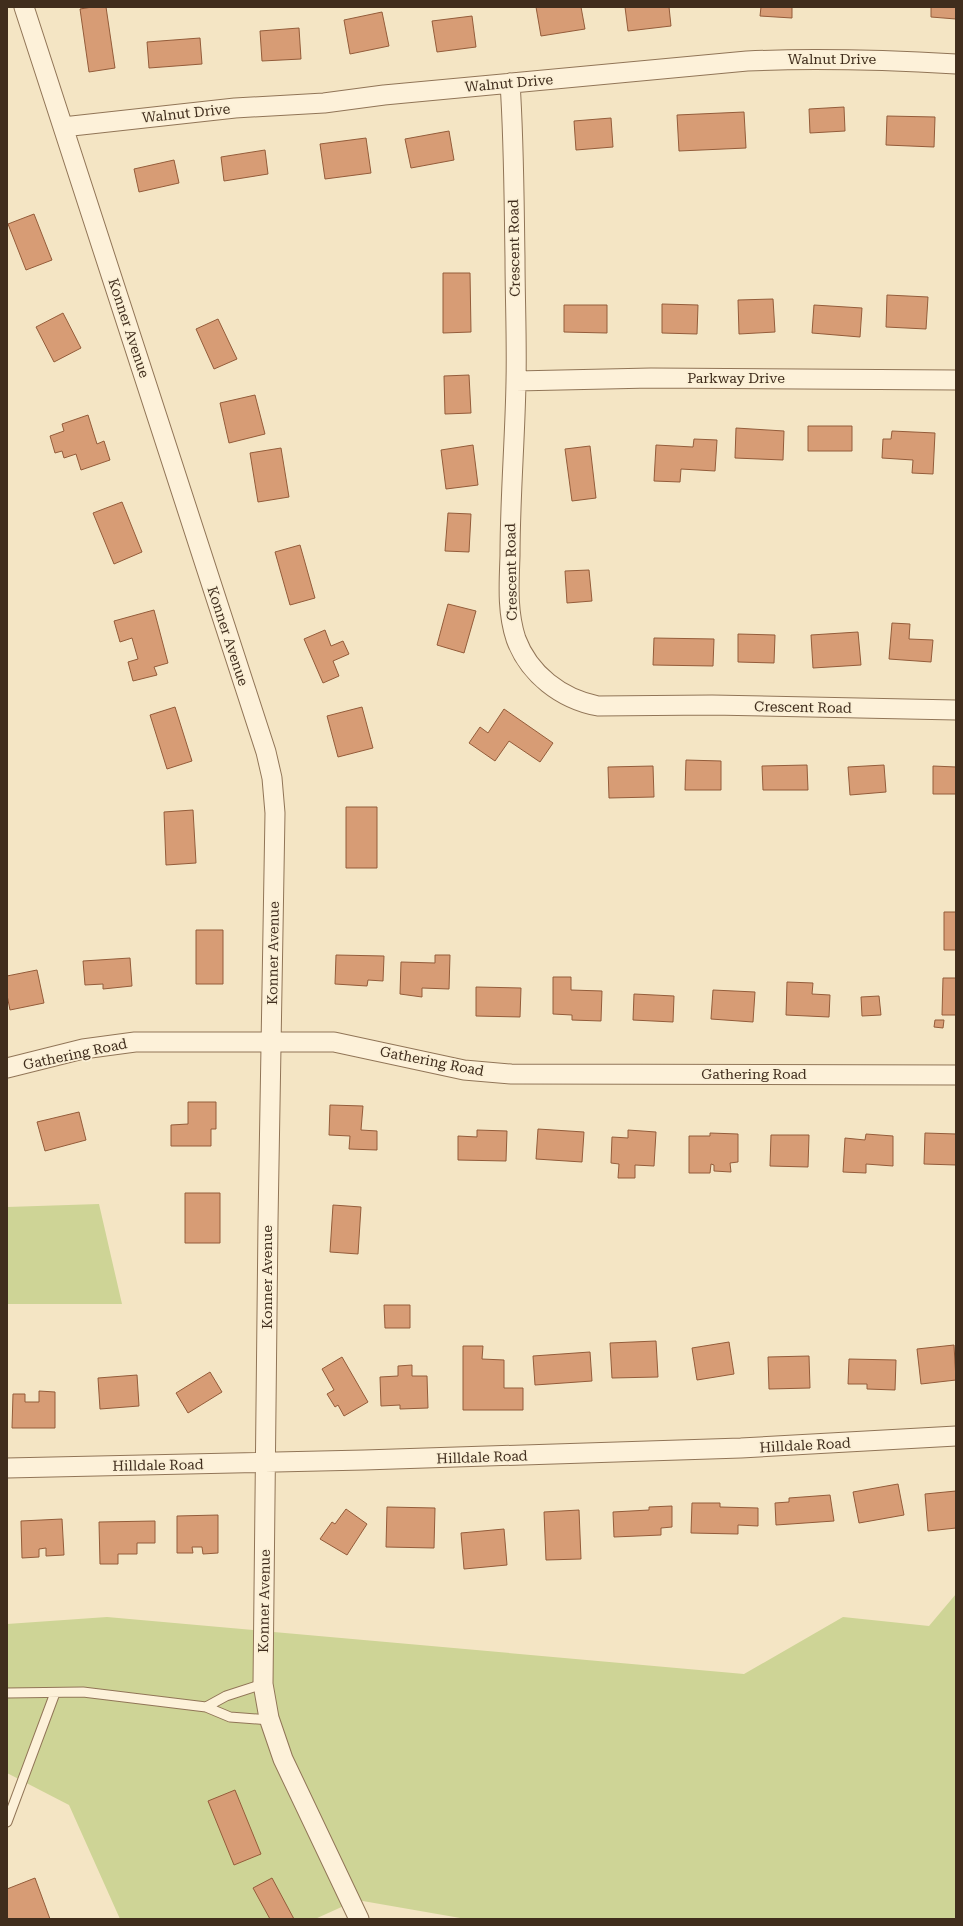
<svg xmlns="http://www.w3.org/2000/svg" width="963" height="1926" viewBox="0 0 963 1926" font-family="'Roboto Serif',serif">
<rect width="100%" height="100%" fill="#f4e5c4"/>
<!-- green -->
<path fill="#ced496" d="M 99,1204 L 122,1304 L 7,1304 L 7,1207 Z
M 956,1594 L 956,1919 L 466,1919 L 357,1900 L 315,1919 L 120,1919 L 69,1805 L 7,1773 L 7,1624 L 107,1617 L 744,1674 L 843,1617 L 929,1626 Z"/>
<!-- building -->
<path fill="#d79c75" stroke="#945c3a" d="M 92,7 L 106,7 L 115,68 L 89,72 L 80,9 Z
M 536,7 L 581,7 L 585,29 L 541,36 Z
M 625,7 L 669,7 L 671,26 L 628,31 Z
M 761,7 L 792,7 L 792,18 L 760,16 Z
M 931,7 L 956,7 L 956,19 L 931,17 Z
M 382,12 L 389,46 L 350,54 L 344,20 Z
M 472,16 L 476,47 L 437,52 L 432,21 Z
M 299,28 L 301,59 L 262,61 L 260,31 Z
M 200,38 L 202,64 L 149,68 L 147,42 Z
M 844,107 L 845,131 L 810,133 L 809,109 Z
M 744,112 L 746,148 L 679,151 L 677,115 Z
M 887,116 L 935,117 L 934,147 L 886,145 Z
M 611,118 L 613,147 L 576,150 L 574,121 Z
M 449,131 L 454,160 L 411,168 L 405,139 Z
M 366,138 L 371,173 L 325,179 L 320,144 Z
M 265,150 L 268,174 L 224,181 L 221,157 Z
M 174,160 L 179,183 L 139,192 L 134,169 Z
M 34,214 L 52,260 L 26,270 L 8,224 Z
M 443,273 L 470,273 L 471,332 L 443,333 Z
M 887,295 L 928,297 L 926,329 L 886,327 Z
M 773,299 L 775,332 L 739,334 L 738,300 Z
M 662,304 L 698,305 L 697,334 L 662,333 Z
M 564,305 L 607,305 L 607,333 L 564,332 Z
M 814,305 L 862,308 L 860,337 L 812,333 Z
M 63,313 L 81,348 L 54,362 L 36,327 Z
M 218,319 L 237,359 L 214,369 L 196,329 Z
M 469,375 L 471,413 L 445,414 L 444,376 Z
M 255,395 L 265,434 L 229,443 L 220,403 Z
M 88,415 L 97,444 L 104,441 L 110,460 L 81,470 L 76,454 L 64,458 L 62,451 L 55,453 L 50,436 L 64,431 L 62,424 Z
M 808,426 L 852,426 L 852,451 L 808,451 Z
M 736,428 L 784,431 L 783,460 L 735,458 Z
M 892,431 L 935,433 L 933,474 L 912,473 L 913,460 L 882,458 L 883,439 L 891,439 Z
M 694,439 L 717,440 L 715,471 L 681,469 L 680,482 L 654,481 L 656,445 L 693,447 Z
M 473,445 L 478,485 L 446,489 L 441,450 Z
M 590,446 L 596,498 L 572,501 L 565,449 Z
M 281,448 L 289,497 L 258,502 L 250,453 Z
M 122,502 L 142,552 L 114,564 L 93,513 Z
M 448,513 L 471,514 L 469,552 L 445,551 Z
M 300,545 L 315,598 L 290,605 L 275,552 Z
M 589,570 L 592,601 L 567,603 L 565,571 Z
M 448,604 L 476,611 L 464,653 L 437,645 Z
M 154,610 L 168,663 L 154,667 L 157,675 L 133,681 L 128,662 L 138,659 L 132,638 L 120,642 L 114,621 Z
M 892,623 L 910,624 L 909,639 L 933,640 L 931,662 L 889,659 Z
M 325,630 L 331,646 L 343,641 L 349,654 L 333,661 L 339,676 L 323,683 L 304,639 Z
M 858,632 L 861,665 L 813,668 L 811,635 Z
M 738,634 L 775,635 L 774,663 L 738,662 Z
M 654,638 L 714,639 L 713,666 L 653,665 Z
M 175,707 L 192,761 L 167,769 L 150,715 Z
M 362,707 L 373,748 L 338,757 L 327,716 Z
M 504,709 L 553,743 L 540,762 L 509,741 L 495,761 L 469,743 L 480,727 L 488,733 Z
M 686,760 L 721,761 L 721,790 L 685,790 Z
M 807,765 L 808,790 L 763,790 L 762,766 Z
M 884,765 L 886,792 L 850,795 L 848,767 Z
M 653,766 L 654,797 L 609,798 L 608,767 Z
M 933,766 L 956,767 L 956,794 L 933,794 Z
M 346,807 L 377,807 L 377,868 L 346,868 Z
M 193,810 L 196,863 L 166,865 L 164,812 Z
M 944,912 L 956,912 L 956,950 L 944,950 Z
M 196,930 L 223,930 L 223,984 L 196,984 Z
M 336,955 L 384,956 L 383,981 L 368,980 L 367,986 L 335,984 Z
M 435,955 L 450,955 L 449,989 L 422,988 L 422,997 L 400,994 L 401,962 L 435,963 Z
M 130,958 L 132,986 L 103,989 L 103,984 L 85,985 L 83,961 Z
M 37,970 L 44,1003 L 10,1010 L 7,995 L 7,976 Z
M 553,977 L 571,977 L 571,990 L 602,991 L 601,1021 L 572,1020 L 572,1015 L 553,1014 Z
M 943,978 L 956,978 L 956,1015 L 942,1015 Z
M 787,982 L 813,983 L 812,994 L 830,995 L 829,1017 L 786,1015 Z
M 476,987 L 521,988 L 520,1017 L 476,1016 Z
M 713,990 L 755,992 L 753,1022 L 711,1019 Z
M 634,994 L 674,996 L 673,1022 L 633,1020 Z
M 879,996 L 881,1015 L 862,1016 L 861,997 Z
M 935,1020 L 944,1020 L 943,1028 L 934,1027 Z
M 188,1102 L 216,1102 L 216,1129 L 211,1129 L 211,1146 L 171,1146 L 171,1125 L 188,1124 Z
M 330,1105 L 363,1106 L 361,1130 L 377,1131 L 377,1150 L 349,1149 L 350,1136 L 329,1135 Z
M 79,1112 L 86,1140 L 45,1151 L 37,1122 Z
M 538,1129 L 584,1132 L 582,1162 L 536,1159 Z
M 477,1130 L 507,1131 L 506,1161 L 458,1160 L 458,1136 L 477,1137 Z
M 628,1130 L 656,1132 L 654,1166 L 635,1165 L 635,1178 L 618,1178 L 619,1164 L 611,1163 L 612,1137 L 628,1138 Z
M 710,1133 L 738,1134 L 738,1162 L 730,1163 L 731,1172 L 714,1171 L 714,1165 L 711,1164 L 710,1173 L 689,1173 L 689,1136 L 710,1136 Z
M 925,1133 L 956,1134 L 956,1165 L 924,1164 Z
M 866,1134 L 893,1136 L 893,1166 L 866,1164 L 866,1173 L 843,1172 L 845,1138 L 865,1140 Z
M 771,1135 L 809,1135 L 808,1167 L 770,1166 Z
M 185,1193 L 220,1193 L 220,1243 L 185,1243 Z
M 333,1205 L 361,1207 L 358,1254 L 330,1252 Z
M 384,1305 L 410,1305 L 410,1328 L 385,1328 Z
M 656,1341 L 658,1377 L 612,1378 L 610,1343 Z
M 729,1342 L 734,1374 L 697,1380 L 692,1348 Z
M 954,1345 L 956,1380 L 921,1384 L 917,1349 Z
M 463,1346 L 483,1346 L 482,1359 L 504,1360 L 504,1388 L 523,1388 L 523,1410 L 463,1410 Z
M 590,1352 L 592,1381 L 535,1385 L 533,1356 Z
M 809,1356 L 810,1388 L 769,1389 L 768,1357 Z
M 342,1357 L 368,1402 L 344,1416 L 338,1405 L 335,1407 L 327,1394 L 334,1390 L 322,1369 Z
M 849,1359 L 896,1360 L 895,1390 L 867,1389 L 867,1384 L 848,1384 Z
M 412,1365 L 412,1376 L 427,1376 L 428,1408 L 400,1409 L 400,1405 L 381,1406 L 380,1377 L 398,1376 L 398,1366 Z
M 210,1372 L 222,1392 L 188,1413 L 176,1393 Z
M 137,1375 L 139,1406 L 100,1409 L 98,1378 Z
M 39,1391 L 55,1392 L 55,1428 L 12,1428 L 13,1394 L 25,1394 L 25,1402 L 39,1402 Z
M 898,1484 L 904,1515 L 859,1523 L 853,1492 Z
M 956,1491 L 956,1528 L 928,1531 L 925,1494 Z
M 830,1495 L 834,1521 L 776,1525 L 775,1503 L 789,1502 L 789,1498 Z
M 692,1503 L 720,1503 L 720,1507 L 758,1508 L 758,1526 L 738,1525 L 738,1534 L 691,1533 Z
M 672,1506 L 672,1527 L 661,1528 L 661,1535 L 614,1537 L 613,1512 L 649,1510 L 649,1507 Z
M 387,1507 L 435,1508 L 434,1548 L 386,1547 Z
M 346,1509 L 367,1524 L 347,1555 L 320,1539 L 332,1522 L 335,1524 Z
M 579,1510 L 581,1559 L 546,1560 L 544,1512 Z
M 218,1515 L 218,1553 L 203,1554 L 202,1547 L 192,1547 L 193,1553 L 177,1553 L 177,1516 Z
M 62,1519 L 64,1555 L 46,1556 L 46,1548 L 39,1549 L 39,1557 L 22,1558 L 21,1521 Z
M 155,1521 L 155,1543 L 137,1543 L 137,1554 L 118,1554 L 118,1564 L 100,1564 L 99,1522 Z
M 504,1529 L 507,1565 L 464,1569 L 461,1533 Z
M 235,1790 L 261,1854 L 234,1865 L 208,1801 Z
M 35,1878 L 50,1919 L 7,1919 L 7,1889 Z
M 272,1878 L 294,1919 L 270,1919 L 253,1888 Z"/>
<g fill="none" stroke-linecap="round" stroke-linejoin="round">
<defs>
<path id="service" d="M 7,1693 L 83,1692 L 206,1707 L 230,1717 L 270,1720
M 206,1707 L 226,1696 L 263,1684
M 7,1822 L 55,1693"/>
<path id="minor" d="M 24,7 L 266,752 L 272,778 L 275,813 L 268,1222 L 263,1684 L 269,1718 L 283,1759 L 359,1919
M 510,83 C 514,141 514,200 515,258 C 515,299 517,340 516,382 C 515,440 510,498 510,556 C 509,584 507,612 516,639 C 529,674 561,699 598,706 L 712,705 L 956,710
M 63,127 L 235,108 L 324,103 L 384,95 L 747,61 C 817,58 886,60 956,64
M 516,381 L 651,378 L 956,380
M 7,1068 L 83,1049 L 135,1042 L 334,1042 L 464,1070 L 511,1074 L 956,1075
M 7,1468 L 364,1460 L 741,1448 L 956,1436"/>
</defs>
<!-- service casing -->
<use href="#service" stroke="#917557" stroke-width="11"/>
<!-- minor casing -->
<use href="#minor" stroke="#917557" stroke-width="21"/>
<!-- service -->
<use href="#service" stroke="#fdf1d9" stroke-width="9"/>
<!-- minor -->
<use href="#minor" stroke="#fdf1d9" stroke-width="19"/>
</g>
<g text-anchor="middle" stroke-width="3.5" stroke-linejoin="round" paint-order="stroke">
<!-- street labels -->
<g font-size="14" fill="#402d1d" stroke="#faefd5">
<text x="832" y="64">Walnut Drive</text>
<text transform="translate(509 83) rotate(-5)" y="5">Walnut Drive</text>
<text transform="translate(186 113) rotate(-6)" y="5">Walnut Drive</text>
<text transform="translate(514 248) rotate(-91)" y="5">Crescent Road</text>
<text transform="translate(129 328) rotate(72)" y="5">Konner Avenue</text>
<text x="736" y="383">Parkway Drive</text>
<text transform="translate(511 572) rotate(-91)" y="5">Crescent Road</text>
<text transform="translate(228 636) rotate(72)" y="5">Konner Avenue</text>
<text transform="translate(803 707) rotate(1)" y="5">Crescent Road</text>
<text transform="translate(273 953) rotate(-89)" y="5">Konner Avenue</text>
<text transform="translate(75 1054) rotate(-12)" y="5">Gathering Road</text>
<text transform="translate(432 1061) rotate(11)" y="5">Gathering Road</text>
<text x="754" y="1079">Gathering Road</text>
<text transform="translate(267 1277) rotate(-90)" y="5">Konner Avenue</text>
<text transform="translate(805 1445) rotate(-3)" y="5">Hilldale Road</text>
<text transform="translate(482 1457) rotate(-2)" y="5">Hilldale Road</text>
<text transform="translate(158 1465) rotate(-1)" y="5">Hilldale Road</text>
<text transform="translate(264 1601) rotate(-89)" y="5">Konner Avenue</text>
</g>
</g>
<!-- border -->
<rect width="963" height="1926" fill="none" stroke="#402d1d" stroke-width="16"/>
</svg>
